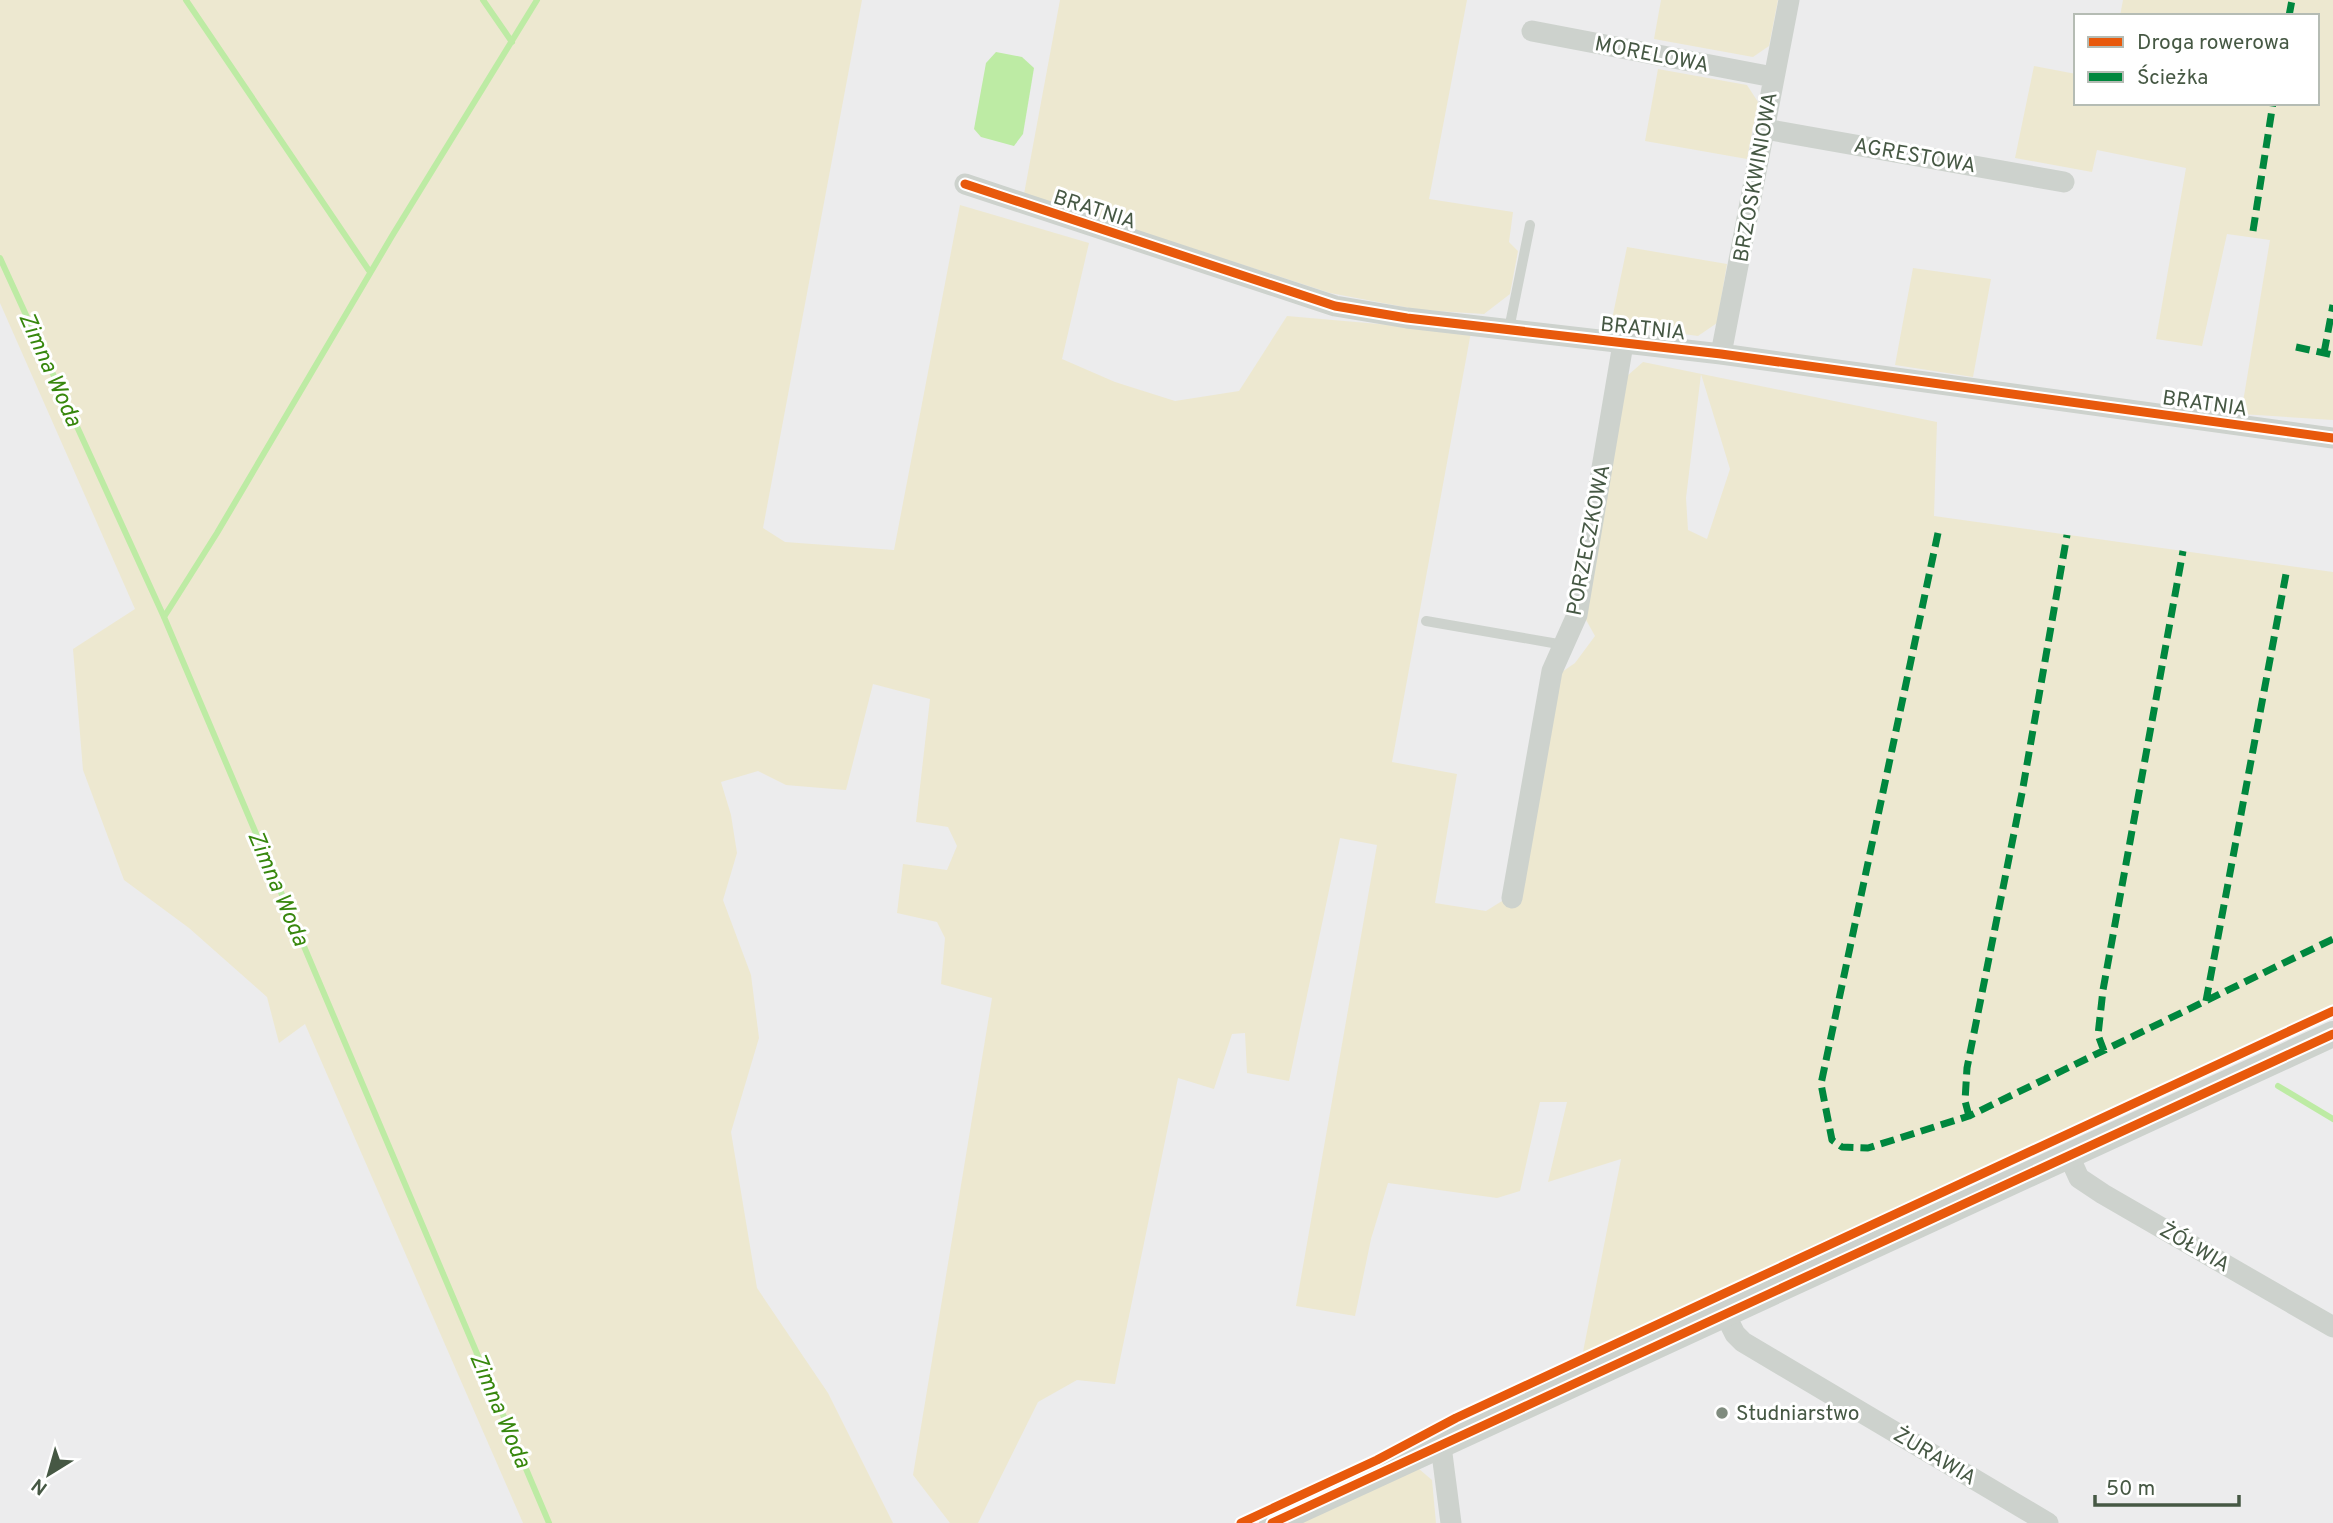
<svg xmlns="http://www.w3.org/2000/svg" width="2333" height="1523" viewBox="0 0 2333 1523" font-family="Overpass,sans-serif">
<rect width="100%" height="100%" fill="#ececed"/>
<!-- green -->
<path fill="#ede8d0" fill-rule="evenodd" d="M 0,0 L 862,0 L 763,528 L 785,542 L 894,550 L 960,205 L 1089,243 L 1062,359 L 1115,382 L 1175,401 L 1239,391 L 1287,316 L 1471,332 L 1392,762 L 1457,774 L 1435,903 L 1486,911 L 1502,901 L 1559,674 L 1575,663 L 1595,636 L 1585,618 L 1627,376 L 1643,362 L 1937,422 L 1934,516 L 2333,572 L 2333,1004 L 1582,1357 L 1621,1159 L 1548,1182 L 1567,1102 L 1540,1102 L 1520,1191 L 1497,1198 L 1388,1183 L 1371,1239 L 1355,1316 L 1296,1306 L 1377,845 L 1340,838 L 1289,1081 L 1247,1073 L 1245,1033 L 1232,1034 L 1214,1089 L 1178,1078 L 1115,1384 L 1077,1380 L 1038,1402 L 978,1523 L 950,1523 L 913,1475 L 992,998 L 941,984 L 945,938 L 937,922 L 897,913 L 903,864 L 947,870 L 957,846 L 948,827 L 916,822 L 930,699 L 873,684 L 846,790 L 786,785 L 758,771 L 721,782 L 731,815 L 737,853 L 723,900 L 751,975 L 759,1038 L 731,1132 L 757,1288 L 828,1393 L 893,1523 L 523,1523 L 305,1024 L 279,1043 L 267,997 L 189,928 L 124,880 L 83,770 L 73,649 L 135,609 L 0,303 ZM 1701,374 L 1730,469 L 1707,539 L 1688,530 L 1686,498 Z
M 1060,0 L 1467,0 L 1429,199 L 1513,212 L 1509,242 L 1518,251 L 1510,294 L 1484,314 L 1420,310 L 1330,293 L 1024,194 Z
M 1661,0 L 1778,0 L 1769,46 L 1753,57 L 1654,39 Z
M 2123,0 L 2333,0 L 2333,420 L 2241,414 L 2270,240 L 2227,234 L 2202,346 L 2156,339 L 2186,168 L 2097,150 L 2092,172 L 2015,158 L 2034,66 L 2076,74 L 2076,103 L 2317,103 L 2317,16 L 2120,16 Z
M 1658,69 L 1747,85 L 1758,102 L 1747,159 L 1645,141 Z
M 1627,247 L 1727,264 L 1717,323 L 1698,336 L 1611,324 Z
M 1913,268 L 1991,279 L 1973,377 L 1895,365 Z
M 1419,1469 L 1432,1480 L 1436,1523 L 1298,1523 Z"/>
<!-- water -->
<path fill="#bdeba4" d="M 996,52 L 1022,57 L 1034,68 L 1023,134 L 1014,146 L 981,137 L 974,129 L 986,63 Z"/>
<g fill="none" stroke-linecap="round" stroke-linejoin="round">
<!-- stream -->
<path stroke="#bdeba4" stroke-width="6" d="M 186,0 L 370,272
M 483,0 L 512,42
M 0,258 L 164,617 L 549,1523
M 164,617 L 217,533 L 392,236 L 537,0
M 2278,1086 L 2333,1119"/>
<!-- service -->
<path stroke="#cdd2cd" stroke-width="10" d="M 1509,329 L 1530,225
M 1426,621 L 1564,645"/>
<!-- minor -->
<path stroke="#cdd2cd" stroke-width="21" d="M 1532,31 L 1773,77
M 1765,129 L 2064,182
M 965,184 L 1335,306 L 1407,318 L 1721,354 L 2333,438
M 1721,354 L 1789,0
M 1512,898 L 1552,671 L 1577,615 L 1623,344
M 2069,1156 L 2079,1178 L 2103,1194 L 2333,1327
M 1725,1314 L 1735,1334 L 1743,1342 L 2048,1523
M 1441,1446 L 1451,1523"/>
<!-- tertiary -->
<path stroke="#cdd2cd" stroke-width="26" d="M 1272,1523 L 2333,1034"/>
<!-- quiet -->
<path stroke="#00873e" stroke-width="7" stroke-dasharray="14 7" stroke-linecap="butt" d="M 2289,16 L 2292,0
M 2253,231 L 2273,103
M 2296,347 L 2333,355
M 2324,353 L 2333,305
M 1938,533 L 1821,1084 L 1832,1140 L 1842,1147 L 1868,1148 L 1969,1116 L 2333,939
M 2206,1001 L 2286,574
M 2104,1051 L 2098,1035 L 2103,990 L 2183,551
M 1969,1116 L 1965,1101 L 1967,1068 L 2022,793 L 2067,535"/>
<defs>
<path id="cycleway" d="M 965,184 L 1335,306 L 1407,318 L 1721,354 L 2333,438
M 1241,1523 L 1377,1460 L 1456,1418 L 2333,1011
M 1272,1523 L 2333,1034"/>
</defs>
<!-- cycleway casing -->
<use href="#cycleway" stroke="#fff" stroke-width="13"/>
<!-- cycleway -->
<use href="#cycleway" stroke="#e8590c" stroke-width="9"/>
</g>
<!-- markers -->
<circle fill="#808c7f" stroke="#fff" stroke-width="2.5" cx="1722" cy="1413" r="7"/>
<g text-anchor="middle" stroke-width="6" stroke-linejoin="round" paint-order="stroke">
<!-- street labels -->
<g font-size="21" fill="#465844" stroke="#fff">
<text transform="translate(1652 54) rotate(11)" y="7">MORELOWA</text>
<text transform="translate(1915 155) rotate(10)" y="7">AGRESTOWA</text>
<text transform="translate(1755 177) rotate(-80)" y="7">BRZOSKWINIOWA</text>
<text transform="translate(1095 209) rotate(18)" y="7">BRATNIA</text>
<text transform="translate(1643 328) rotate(6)" y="7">BRATNIA</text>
<text transform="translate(2205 403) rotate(8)" y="7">BRATNIA</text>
<text transform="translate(1588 540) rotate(-79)" y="7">PORZECZKOWA</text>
<text transform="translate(2195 1247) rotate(30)" y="7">ŻÓŁWIA</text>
<text transform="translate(1935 1456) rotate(31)" y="7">ŻURAWIA</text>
</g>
<!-- poi labels -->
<g font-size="21" fill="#465844" stroke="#fff" text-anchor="start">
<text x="1736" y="1420">Studniarstwo</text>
</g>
<!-- water labels -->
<g font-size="23" font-style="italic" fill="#37870d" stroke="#fff">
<text transform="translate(51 369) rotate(66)" y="8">Zimna Woda</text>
<text transform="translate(279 888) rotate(67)" y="8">Zimna Woda</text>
<text transform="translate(501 1410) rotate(67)" y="8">Zimna Woda</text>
</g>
</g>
<!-- legend -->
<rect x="2074" y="14" width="245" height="91" fill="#ffffff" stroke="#b5bcb4" stroke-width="2"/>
<rect x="2088" y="37" width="35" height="10" fill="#e8590c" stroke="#b5bcb4" stroke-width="2"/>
<text x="2137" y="49" font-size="21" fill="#465844">Droga rowerowa</text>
<rect x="2088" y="72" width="35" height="10" fill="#00873e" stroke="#b5bcb4" stroke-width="2"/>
<text x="2137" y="84" font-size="21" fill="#465844">Ścieżka</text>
<!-- north arrow -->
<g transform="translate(49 1474) rotate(217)" stroke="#ffffff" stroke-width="5" paint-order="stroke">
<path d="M0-5L12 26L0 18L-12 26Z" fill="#465844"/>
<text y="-10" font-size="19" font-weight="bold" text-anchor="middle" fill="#465844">N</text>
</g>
<!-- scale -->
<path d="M2095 1495v10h144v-10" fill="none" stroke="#465844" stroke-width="3.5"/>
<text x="2106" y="1495" font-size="21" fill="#465844" stroke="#ffffff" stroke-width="5" paint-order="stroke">50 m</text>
</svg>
